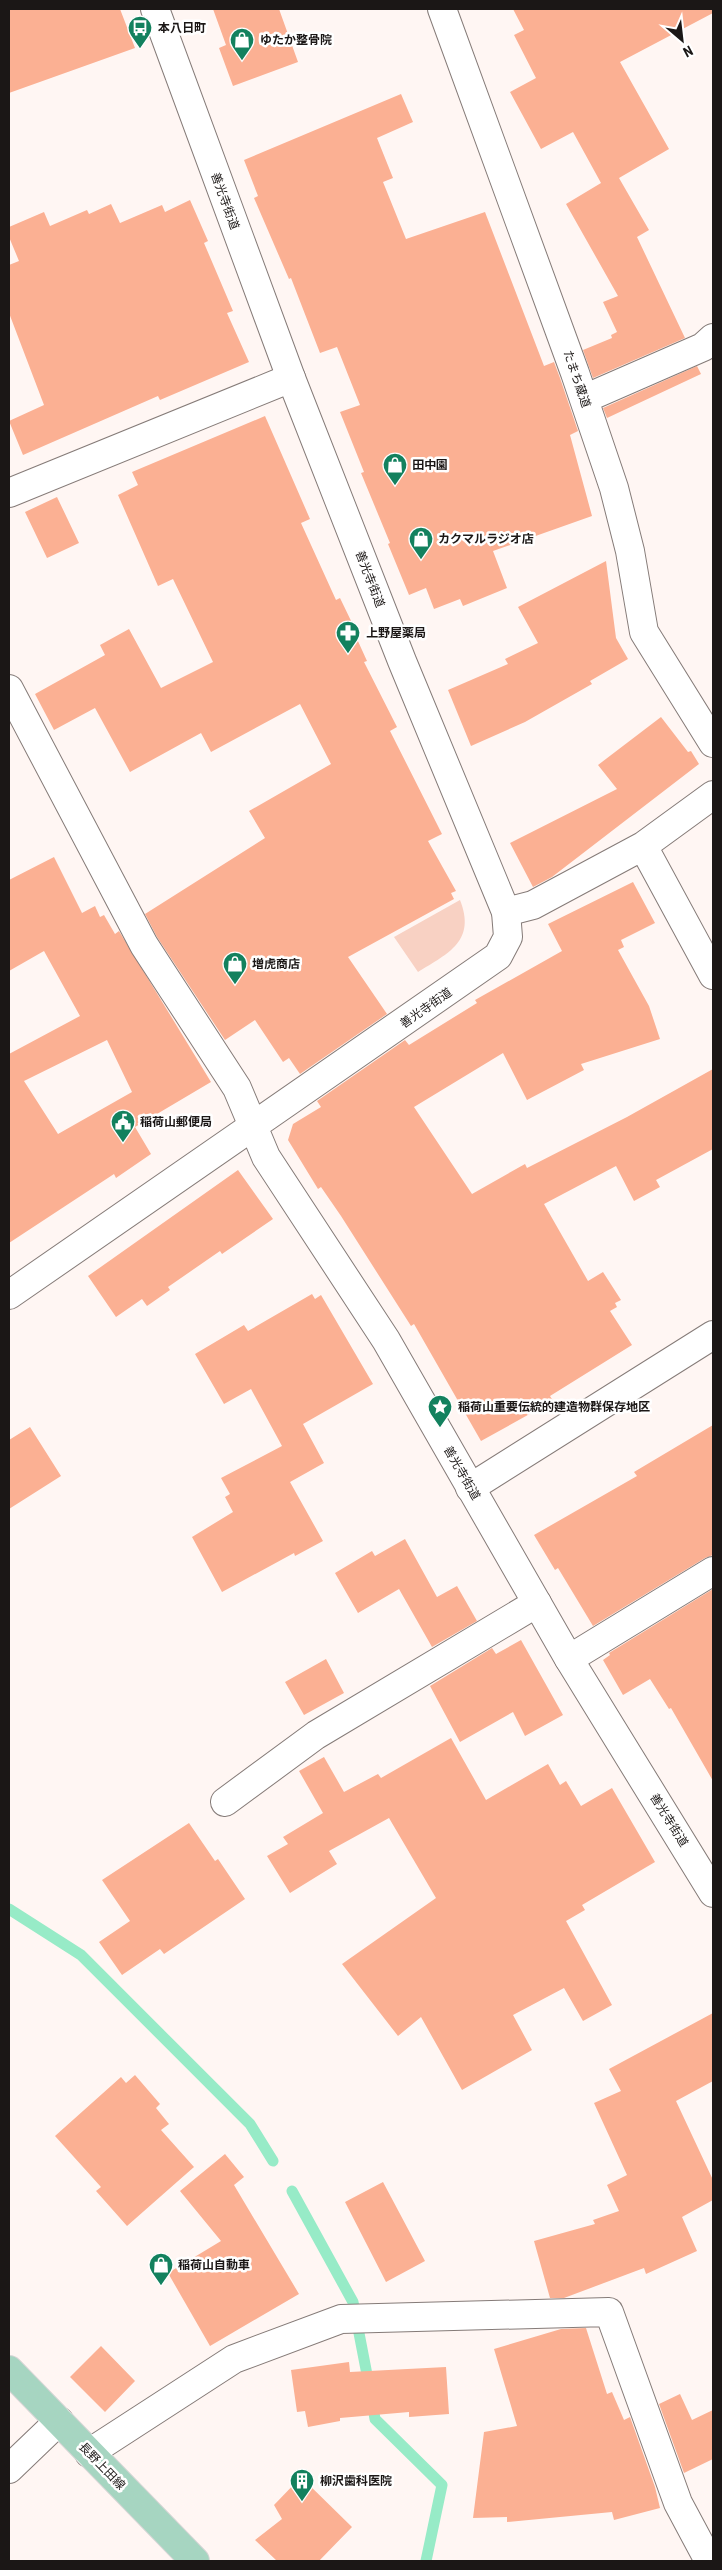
<svg xmlns="http://www.w3.org/2000/svg" width="722" height="2570" viewBox="0 0 722 2570" font-family="'Roboto Condensed','Noto Sans JP',sans-serif">
<rect width="100%" height="100%" fill="#fff6f3"/>
<!-- green -->
<path fill="#f8d1c3" d="M 460,900 C 476,941 449,953 418,972 L 394,937 Z"/>
<g fill="none" stroke-linecap="round" stroke-linejoin="round">
<!-- stream -->
<path stroke="#97ebc7" stroke-width="11" d="M 9,1909 L 81,1955 L 250,2124 L 273,2161
M 292,2191 L 353,2302 L 369,2385
M 372,2401 L 375,2419 L 442,2485 L 426,2561"/>
</g>
<!-- building -->
<path fill="#fbb093" fill-rule="evenodd" d="M 9,9 L 120,9 L 135,48 L 9,93 Z
M 213,9 L 279,9 L 298,62 L 233,86 L 219,48 L 226,45 Z
M 513,9 L 713,9 L 713,13 L 620,62 L 669,149 L 619,178 L 649,230 L 637,237 L 685,338 L 593,378 L 583,350 L 612,338 L 611,335 L 617,332 L 603,302 L 618,296 L 566,204 L 601,183 L 573,132 L 541,149 L 510,92 L 536,78 L 514,35 L 524,30 Z
M 401,94 L 413,122 L 377,138 L 393,178 L 383,182 L 406,239 L 485,212 L 544,366 L 554,362 L 560,378 L 578,431 L 570,435 L 592,516 L 493,551 L 507,588 L 463,606 L 460,599 L 434,609 L 426,588 L 409,595 L 388,544 L 390,543 L 361,473 L 364,472 L 340,412 L 360,405 L 337,347 L 320,353 L 291,278 L 289,279 L 254,198 L 258,196 L 244,160 Z
M 190,200 L 208,241 L 204,243 L 233,311 L 227,313 L 249,362 L 160,400 L 158,396 L 23,455 L 9,421 L 44,405 L 9,313 L 9,265 L 19,261 L 9,237 L 9,227 L 44,212 L 50,226 L 87,210 L 89,214 L 111,204 L 120,223 L 162,205 L 165,212 Z
M 697,366 L 701,374 L 607,418 L 603,408 Z
M 265,416 L 310,519 L 301,523 L 336,600 L 340,598 L 354,627 L 352,628 L 367,661 L 364,662 L 397,727 L 390,731 L 442,834 L 428,841 L 456,891 L 451,893 L 454,899 L 348,957 L 387,1014 L 300,1074 L 289,1058 L 283,1062 L 255,1020 L 225,1040 L 157,937 L 145,914 L 265,838 L 249,811 L 331,764 L 300,704 L 211,752 L 201,733 L 130,772 L 95,708 L 54,730 L 35,694 L 105,655 L 100,645 L 129,629 L 161,688 L 213,662 L 173,579 L 158,586 L 118,495 L 138,485 L 132,472 Z
M 57,497 L 79,543 L 47,558 L 25,512 Z
M 606,561 L 616,638 L 628,659 L 590,681 L 592,684 L 525,722 L 471,746 L 448,690 L 508,664 L 505,659 L 538,643 L 518,607 Z
M 661,717 L 688,752 L 691,751 L 699,764 L 552,877 L 533,887 L 510,843 L 617,789 L 598,765 Z
M 54,857 L 82,913 L 95,906 L 100,917 L 104,915 L 115,934 L 119,931 L 211,1082 L 135,1127 L 151,1154 L 116,1178 L 114,1174 L 9,1243 L 9,1054 L 80,1016 L 44,951 L 9,971 L 9,880 ZM 107,1040 L 132,1092 L 58,1134 L 24,1081 Z
M 633,882 L 655,923 L 621,940 L 624,947 L 618,950 L 649,1006 L 660,1039 L 581,1064 L 584,1070 L 527,1100 L 503,1053 L 414,1107 L 472,1194 L 525,1164 L 527,1168 L 627,1117 L 713,1069 L 713,1149 L 656,1180 L 660,1187 L 634,1201 L 616,1166 L 544,1204 L 588,1281 L 603,1272 L 621,1300 L 615,1303 L 617,1307 L 610,1311 L 632,1345 L 550,1396 L 553,1401 L 481,1441 L 414,1324 L 411,1326 L 341,1216 L 321,1187 L 318,1189 L 288,1140 L 293,1124 L 321,1107 L 317,1101 L 405,1040 L 409,1045 L 477,1003 L 475,1000 L 562,951 L 548,924 Z
M 238,1170 L 273,1219 L 222,1254 L 220,1251 L 168,1287 L 170,1290 L 147,1306 L 142,1299 L 116,1317 L 88,1276 Z
M 312,1294 L 315,1299 L 321,1295 L 373,1384 L 303,1424 L 324,1463 L 290,1482 L 323,1541 L 295,1556 L 294,1553 L 222,1592 L 192,1537 L 233,1512 L 225,1497 L 230,1494 L 221,1478 L 282,1446 L 251,1389 L 224,1404 L 195,1354 L 244,1325 L 248,1331 Z
M 713,1425 L 713,1555 L 705,1558 L 593,1626 L 558,1568 L 555,1570 L 534,1535 L 637,1476 L 634,1472 Z
M 30,1427 L 61,1476 L 9,1509 L 9,1440 Z
M 405,1539 L 437,1597 L 457,1586 L 477,1621 L 432,1647 L 399,1589 L 358,1613 L 335,1573 L 372,1551 L 375,1556 Z
M 713,1589 L 713,1781 L 671,1708 L 669,1709 L 650,1679 L 623,1695 L 603,1660 L 610,1655 L 609,1653 Z
M 521,1640 L 563,1715 L 525,1736 L 513,1712 L 460,1742 L 430,1686 L 492,1648 L 496,1654 Z
M 326,1659 L 344,1693 L 304,1715 L 285,1682 Z
M 451,1738 L 486,1800 L 548,1764 L 560,1785 L 566,1781 L 581,1806 L 612,1788 L 655,1862 L 582,1905 L 585,1910 L 566,1921 L 612,2005 L 583,2021 L 564,1988 L 513,2015 L 532,2050 L 462,2090 L 421,2017 L 398,2036 L 342,1964 L 436,1898 L 389,1818 L 329,1851 L 337,1864 L 290,1893 L 267,1856 L 288,1844 L 283,1837 L 323,1813 L 299,1771 L 324,1757 L 344,1792 L 378,1774 L 381,1778 Z
M 189,1823 L 215,1861 L 218,1859 L 245,1899 L 164,1954 L 160,1949 L 122,1975 L 99,1942 L 130,1921 L 102,1880 Z
M 713,2013 L 713,2081 L 676,2101 L 713,2180 L 713,2200 L 682,2217 L 697,2251 L 646,2274 L 644,2268 L 564,2298 L 550,2298 L 534,2241 L 595,2224 L 593,2220 L 619,2211 L 607,2185 L 627,2175 L 594,2103 L 621,2091 L 609,2069 Z
M 135,2075 L 160,2104 L 156,2108 L 169,2124 L 161,2130 L 194,2167 L 127,2226 L 96,2191 L 101,2187 L 55,2136 L 121,2077 L 126,2083 Z
M 225,2154 L 244,2177 L 234,2185 L 299,2294 L 210,2346 L 168,2273 L 221,2241 L 180,2191 Z
M 383,2182 L 425,2261 L 386,2282 L 345,2202 Z
M 586,2328 L 607,2394 L 612,2392 L 624,2420 L 630,2417 L 655,2487 L 660,2508 L 614,2520 L 612,2512 L 507,2522 L 507,2517 L 473,2518 L 484,2432 L 517,2426 L 494,2349 L 561,2329 Z
M 101,2346 L 135,2381 L 105,2412 L 70,2377 Z
M 349,2362 L 350,2372 L 446,2367 L 449,2414 L 409,2417 L 409,2412 L 340,2418 L 340,2421 L 308,2427 L 305,2411 L 297,2412 L 291,2370 Z
M 680,2394 L 692,2420 L 713,2410 L 713,2459 L 684,2473 L 659,2404 Z
M 301,2477 L 352,2527 L 319,2561 L 277,2561 L 255,2540 L 282,2519 L 274,2505 Z"/>
<g fill="none" stroke-linecap="round" stroke-linejoin="round">
<defs>
<path id="minor" d="M 442,9 L 575,373 L 614,488 L 630,551 L 644,632 L 713,743
M 584,399 L 703,347 L 713,338
M 9,493 L 291,378
M 9,689 L 144,945 L 237,1088 L 253,1126
M 643,846 L 713,975
M 506,912 L 533,905 L 643,846 L 713,795
M 470,1488 L 713,1335
M 569,1659 L 713,1571
M 225,1802 L 316,1735 L 537,1603
M 89,2453 L 234,2359 L 341,2319 L 609,2312 L 678,2503 L 709,2561
M 9,2469 L 59,2421"/>
<path id="tertiary" d="M 155,9 L 291,378 L 402,661 L 506,912 L 508,937 L 498,956 L 253,1126 L 266,1157 L 386,1340 L 569,1659 L 713,1893
M 9,1295 L 253,1126"/>
<path id="primary" d="M 9,2370 L 195,2561"/>
</defs>
<!-- minor casing -->
<use href="#minor" stroke="#857b78" stroke-width="30"/>
<!-- tertiary casing -->
<use href="#tertiary" stroke="#857b78" stroke-width="30"/>
<!-- primary casing -->
<use href="#primary" stroke="#d6d5d5" stroke-width="30"/>
<!-- minor -->
<use href="#minor" stroke="#fff" stroke-width="28"/>
<!-- tertiary -->
<use href="#tertiary" stroke="#fff" stroke-width="28"/>
<!-- primary -->
<use href="#primary" stroke="#a6d5c1" stroke-width="28"/>
</g>
<!-- icons -->
<defs>
<symbol id="bus-pin" viewBox="-11 -11 22 30"><path d="M0 17L-7.5 6A9.5 9.5 0 1 1 7.5 6Z" fill="#13815e" stroke="#fff"/><path d="M-5-6H5V4H4V6H2V4H-2V6H-4V4H-5ZM-3.5-4V0h7V-4ZM-3.5 1.2v1.5H-2V1.2ZM2 1.2v1.5H3.5V1.2Z" fill="#fff"/></symbol>
<symbol id="shop-pin" viewBox="-11 -11 22 30"><path d="M0 17L-7.5 6A9.5 9.5 0 1 1 7.5 6Z" fill="#13815e" stroke="#fff"/><path d="M-5-2.5h2.3a2.7 3.5 0 0 1 5.4 0H5L5.5 6h-11ZM-1.5-2.5h3a1.5 2.3 0 0 0-3 0Z" fill="#fff"/></symbol>
<symbol id="pharmacy-pin" viewBox="-11 -11 22 30"><path d="M0 17L-7.5 6A9.5 9.5 0 1 1 7.5 6Z" fill="#13815e" stroke="#fff"/><path d="M-2-6h4v4h4v4h-4v4h-4v-4h-4v-4h4Z" fill="#fff"/></symbol>
<symbol id="civic-pin" viewBox="-11 -11 22 30"><path d="M0 17L-7.5 6A9.5 9.5 0 1 1 7.5 6Z" fill="#13815e" stroke="#fff"/><path d="M-.6-6.5H3V-4.5H.6V-3L4-1V1h2V6H-6V1h2V-1L-.6-3ZM-1.2 2.5V6h2.4V2.5Z" fill="#fff"/></symbol>
<symbol id="sight-pin" viewBox="-11 -11 22 30"><path d="M0 17L-7.5 6A9.5 9.5 0 1 1 7.5 6Z" fill="#13815e" stroke="#fff"/><path d="M0-6L1.8-2.2L6-1.7L2.9 1.2L3.7 5.4L0 3.3L-3.7 5.4L-2.9 1.2L-6-1.7L-1.8-2.2Z" fill="#fff"/></symbol>
<symbol id="building-pin" viewBox="-11 -11 22 30"><path d="M0 17L-7.5 6A9.5 9.5 0 1 1 7.5 6Z" fill="#13815e" stroke="#fff"/><path d="M-4-6H4V6H1V3H-1V6H-4ZM-2.5-4.3h1.7v1.8h-1.7ZM.8-4.3h1.7v1.8H.8ZM-2.5-1h1.7V.8h-1.7ZM.8-1h1.7V.8H.8Z" fill="#fff"/></symbol>
</defs>
<g fill-rule="evenodd">
<use href="#bus-pin" x="126" y="14" width="28" height="38"/>
<use href="#shop-pin" x="228" y="26" width="28" height="38"/>
<use href="#shop-pin" x="381" y="451" width="28" height="38"/>
<use href="#shop-pin" x="407" y="525" width="28" height="38"/>
<use href="#pharmacy-pin" x="334" y="619" width="28" height="38"/>
<use href="#shop-pin" x="221" y="950" width="28" height="38"/>
<use href="#civic-pin" x="109" y="1108" width="28" height="38"/>
<use href="#sight-pin" x="426" y="1393" width="28" height="38"/>
<use href="#shop-pin" x="147" y="2251" width="28" height="38"/>
<use href="#building-pin" x="288" y="2467" width="28" height="38"/>
</g>
<g text-anchor="middle" stroke-width="5" stroke-linejoin="round" paint-order="stroke">
<!-- poi labels -->
<g font-size="12" font-weight="bold" fill="#1b1716" stroke="#fff" text-anchor="start">
<text x="158" y="32">本八日町</text>
<text x="260" y="44">ゆたか整骨院</text>
<text x="412" y="469">田中園</text>
<text x="438" y="543">カクマルラジオ店</text>
<text x="366" y="637">上野屋薬局</text>
<text x="252" y="968">増虎商店</text>
<text x="140" y="1126">稲荷山郵便局</text>
<text x="458" y="1411">稲荷山重要伝統的建造物群保存地区</text>
<text x="178" y="2269">稲荷山自動車</text>
<text x="320" y="2485">柳沢歯科医院</text>
</g>
<!-- street labels -->
<g font-size="12" fill="#1b1716" stroke="#fff">
<text transform="translate(225 201) rotate(70)" y="4">善光寺街道</text>
<text transform="translate(577 379) rotate(71)" y="4">たまち蔵道</text>
<text transform="translate(370 579) rotate(69)" y="4">善光寺街道</text>
<text transform="translate(426 1008) rotate(-35)" y="4">善光寺街道</text>
<text transform="translate(462 1473) rotate(60)" y="4">善光寺街道</text>
<text transform="translate(669 1820) rotate(58)" y="4">善光寺街道</text>
<text transform="translate(102 2466) rotate(46)" y="4">長野上田線</text>
</g>
</g>
<!-- border -->
<rect width="722" height="2570" fill="none" stroke="#1b1716" stroke-width="20"/>
<!-- north arrow -->
<g transform="translate(682 40) rotate(152)" stroke="#ffffff" stroke-width="4" paint-order="stroke">
<path d="M0-4L9 19L0 12L-9 19Z" fill="#1b1716"/>
<text y="-8" font-size="14" font-weight="bold" text-anchor="middle" fill="#1b1716">N</text>
</g>
</svg>
